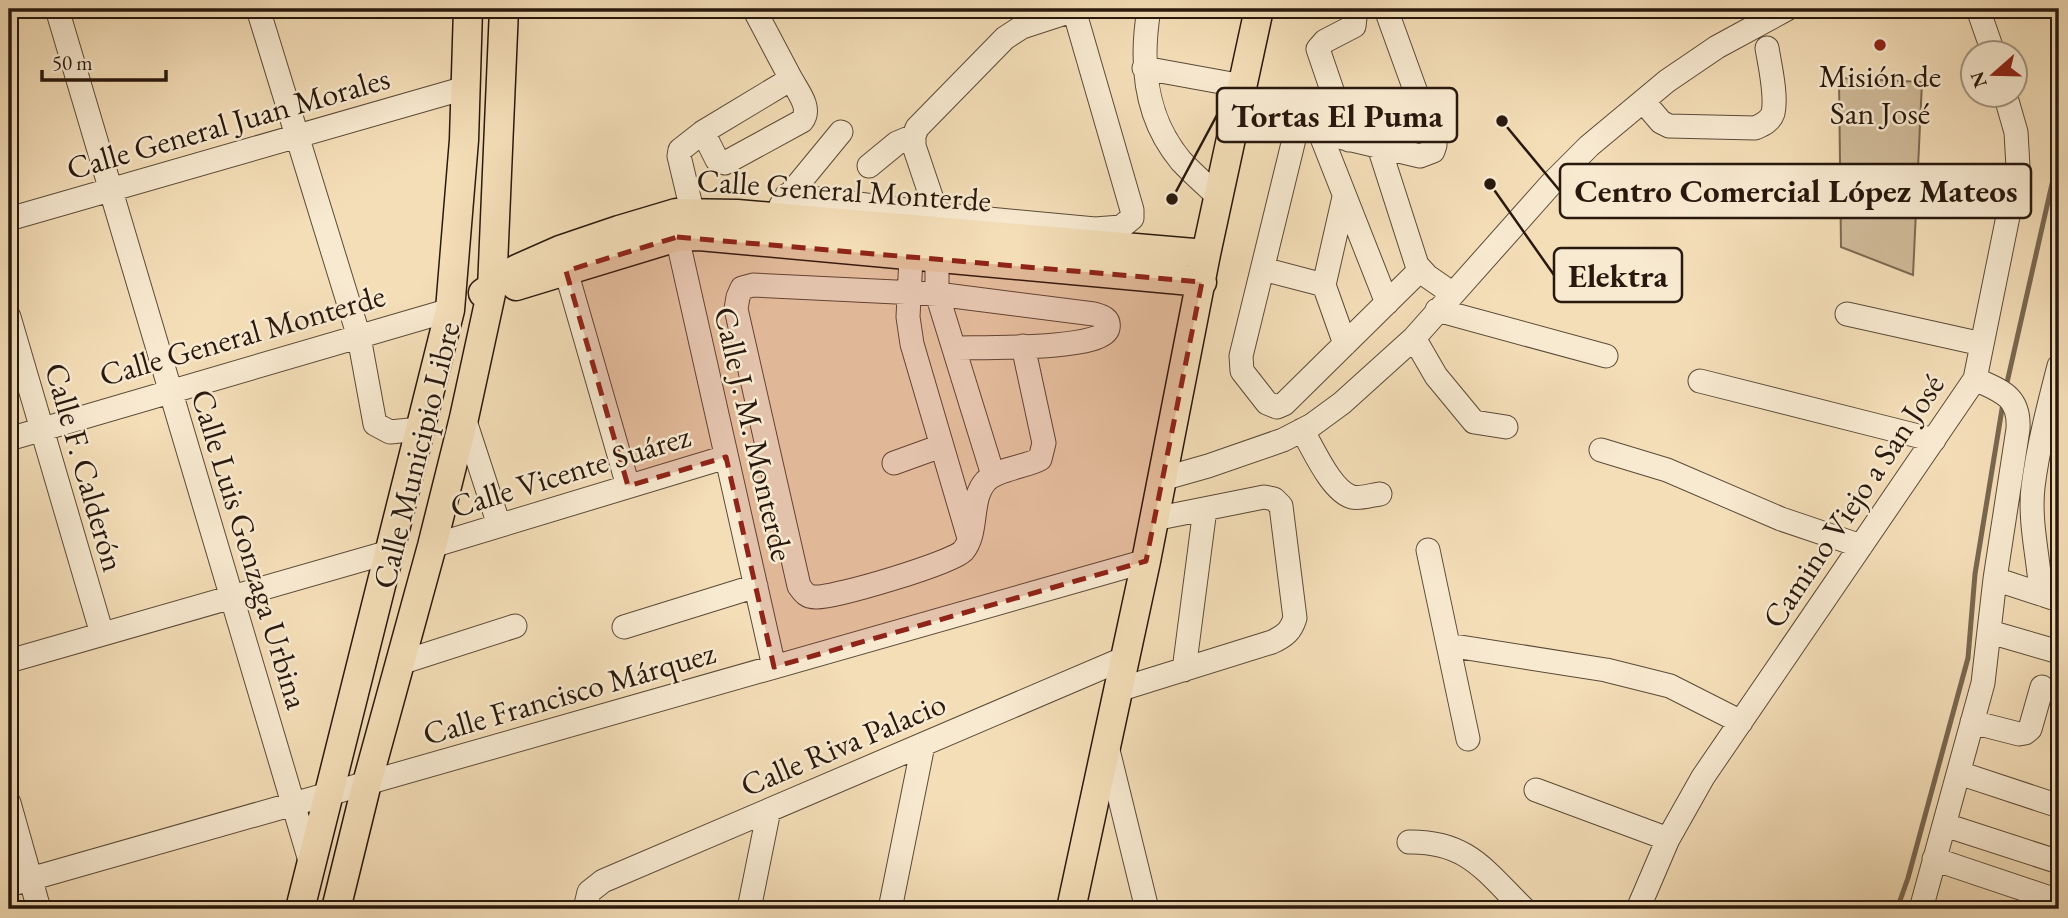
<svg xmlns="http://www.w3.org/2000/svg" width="2068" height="918" viewBox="0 0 2068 918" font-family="'EB Garamond',serif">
<rect width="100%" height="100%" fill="#f4deb8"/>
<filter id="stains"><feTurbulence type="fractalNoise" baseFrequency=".00286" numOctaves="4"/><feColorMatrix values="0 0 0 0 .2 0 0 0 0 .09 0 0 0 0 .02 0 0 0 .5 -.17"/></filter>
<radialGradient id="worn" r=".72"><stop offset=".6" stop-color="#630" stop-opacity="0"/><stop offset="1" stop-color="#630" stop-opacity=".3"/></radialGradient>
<!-- green -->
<path fill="#d1bc9b" stroke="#7c6a54" stroke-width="2" d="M 1839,78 L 1922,82 L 1913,275 L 1841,247 Z"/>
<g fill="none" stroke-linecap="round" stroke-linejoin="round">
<!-- stream -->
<path stroke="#796751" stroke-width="5" d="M 2006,387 L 2059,153
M 1897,909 L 1908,878 L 1968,658 L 1975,574 L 2003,403"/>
<defs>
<path id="minor" d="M 57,9 L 311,864
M 258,9 L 359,337 L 375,424 L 390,432 L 420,429
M 1149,9 C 1140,63 1144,117 1181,161 C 1193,174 1207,186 1220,198
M 1978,9 L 1993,52
M 1144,68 L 1243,86
M 1334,98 L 1297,127 L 1241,356 L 1242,371 L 1267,403 L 1277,407 L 1284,404 L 1420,270
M 1643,101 L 1661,122 L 1669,126 L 1755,128 C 1762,125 1770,122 1773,113 C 1777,96 1770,66 1767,48
M 1236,119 L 1297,127 L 1420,156 L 1433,151 L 1435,145 L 1388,15 L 1390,9
M 703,132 L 717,160 L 725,163 L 802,121 C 812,108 798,92 791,79
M 1320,133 L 1387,303
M 1349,140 L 1318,49 L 1325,41 L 1354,26 L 1356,9
M 1379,147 L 1417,265 L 1427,276 L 1453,294
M 869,166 L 897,143 L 914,136
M 787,195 L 937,214 L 1095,229 L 1121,227 L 1132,218 L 1132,210 L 1074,10 L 1022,27 L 1005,38 L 917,128 L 914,136 L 914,146 L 937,214 L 937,294 L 1094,314 C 1101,316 1110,318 1108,328 C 1104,351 977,347 954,348
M 1344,197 L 1324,285 L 1345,344
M 781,205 L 841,132
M 9,219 L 465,88
M 676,222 L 677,237 L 774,667
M 696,227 L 679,156 L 680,150 L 703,132 L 791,79 L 754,9
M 912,238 L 908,317 L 912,344 L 969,538
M 562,257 L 628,486
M 1263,269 L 1324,285
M 1437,310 L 1606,356
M 1847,314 L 1982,344
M 9,317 L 102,634
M 1414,338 L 1436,376 L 1474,422 L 1506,427
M 1700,381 L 1934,440
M 464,418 L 499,525
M 1302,430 C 1313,448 1331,491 1352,497 C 1361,499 1371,495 1380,494
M 9,439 L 450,310
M 1601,450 L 1667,470 L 1781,519 L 1861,546
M 894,463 L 941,446
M 993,475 L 937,294 L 753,285 L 742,288 L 738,297 L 736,309 L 799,586 C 804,593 807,597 816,597 C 834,598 952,563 963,551 C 979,532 969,499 986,481 C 996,469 1026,467 1040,459 L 1044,443 L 1023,346
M 1162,479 L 1208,466 L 1283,440 L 1312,425 L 1342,403 L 1414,338 L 1551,184 L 1589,146 L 1667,81 L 1717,47 L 1787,9
M 432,546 L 726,457
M 1428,550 L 1468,739
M 1995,579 L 2059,600
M 2041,594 C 2039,559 2029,523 2033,487 C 2038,447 2049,405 2059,366
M 624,627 L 756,586
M 1990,632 L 2059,652
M 1448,645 L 1606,670 L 1670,686 L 1741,722
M 9,661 L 389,552
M 400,663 L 515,626
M 1184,670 L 1205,509
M 1118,690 L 1272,642 C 1285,636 1291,631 1295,618 L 1281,506 L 1274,499 L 1264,497 L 1154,519
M 1972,722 L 2019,734 L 2025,733 L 2030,729 L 2042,687
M 1107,746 L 1147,909
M 1959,773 L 2059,806
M 1536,790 L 1668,839
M 9,803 L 39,909
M 1945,825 L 2059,862
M 1409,842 C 1468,841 1486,872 1524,909
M 1934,859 L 2059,901
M 9,885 L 1146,561
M 585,909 L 589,892 L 603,881 L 1125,658
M 749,909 L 769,810
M 890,909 L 923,745
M 1638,909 L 1668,839 L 1703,777 L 1975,379 L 2018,167 L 2016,132 L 2005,94
M 1921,909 L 1983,683 L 1995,579 L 2018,429 C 2020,396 2001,391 1975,379"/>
<path id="major" d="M 516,286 L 677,237 L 699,236 L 1202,282
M 483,293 L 517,269 L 560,250 L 619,230 L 676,213 L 737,214 L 1206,254
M 300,909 L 450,310 L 464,140 L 468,9
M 336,909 L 367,783 L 432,546 L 464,418 L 492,289 L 504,9
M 1071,909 L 1146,561 L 1206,254 L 1259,9"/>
</defs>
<!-- minor casing -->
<use href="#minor" stroke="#5b4a38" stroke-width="25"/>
<!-- major casing -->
<use href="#major" stroke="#28180d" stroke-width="31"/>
<!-- minor -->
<use href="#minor" stroke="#f8ead1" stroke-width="23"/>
<!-- major -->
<use href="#major" stroke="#f4deb8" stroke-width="28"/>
</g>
<!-- marked area -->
<path fill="#8f2418" fill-opacity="0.2" stroke="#8f2418" stroke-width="5" stroke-dasharray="14 9" stroke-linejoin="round" d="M 677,237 L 1202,282 L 1146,561 L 774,667 L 726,457 L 628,486 L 566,271 Z"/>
<!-- markers -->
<circle fill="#8f2418" stroke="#f8ead1" stroke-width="2.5" cx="1880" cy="45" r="7"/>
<g text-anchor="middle" stroke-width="5" stroke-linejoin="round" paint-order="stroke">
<!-- poi labels -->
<g font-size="32" fill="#28180d" stroke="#f8ead1">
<text x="1880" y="87">Misión de<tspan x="1880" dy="37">San José</tspan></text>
</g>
<!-- street labels -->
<g font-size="32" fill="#28180d" stroke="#f8ead1">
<text transform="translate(228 123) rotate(-16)" y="11">Calle General Juan Morales</text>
<text transform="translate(844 190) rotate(4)" y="11">Calle General Monterde</text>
<text transform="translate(242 335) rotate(-16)" y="11">Calle General Monterde</text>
<text transform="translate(754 434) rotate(77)" y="11">Calle J. M. Monterde</text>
<text transform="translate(416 455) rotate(-76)" y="11">Calle Municipio Libre</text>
<text transform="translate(85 467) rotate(74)" y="11">Calle F. Calderón</text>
<text transform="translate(570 471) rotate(-17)" y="11">Calle Vicente Suárez</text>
<text transform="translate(1853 501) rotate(-56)" y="11">Camino Viejo a San José</text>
<text transform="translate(250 549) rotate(73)" y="11">Calle Luis Gonzaga Urbina</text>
<text transform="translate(569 693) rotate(-16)" y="11">Calle Francisco Márquez</text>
<text transform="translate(843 744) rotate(-23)" y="11">Calle Riva Palacio</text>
</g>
</g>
<!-- callouts -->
<path fill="none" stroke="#28180d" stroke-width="2.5" d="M1172 199L1217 115M1502 121L1560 191M1490 184L1554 275"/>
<g fill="#28180d" stroke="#f8ead1" stroke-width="2.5">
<circle cx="1172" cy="199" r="7"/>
<circle cx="1502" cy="121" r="7"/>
<circle cx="1490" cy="184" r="7"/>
</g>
<g fill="#f8ead1" stroke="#28180d" stroke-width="2.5">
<rect x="1217" y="88" width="240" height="54" rx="7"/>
<rect x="1560" y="164" width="471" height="54" rx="7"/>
<rect x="1554" y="248" width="128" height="54" rx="7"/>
</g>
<g font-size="33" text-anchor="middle" font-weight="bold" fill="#28180d">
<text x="1337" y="127">Tortas El Puma</text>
<text x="1796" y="202">Centro Comercial López Mateos</text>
<text x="1618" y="287">Elektra</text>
</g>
<!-- margin -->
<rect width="2068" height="918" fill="none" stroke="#f4deb8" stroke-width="35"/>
<rect x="10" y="10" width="2047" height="897" fill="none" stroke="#28180d" stroke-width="3.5"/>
<rect x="18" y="18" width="2033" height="883" fill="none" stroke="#28180d" stroke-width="2"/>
<!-- north arrow -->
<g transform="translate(1994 74) rotate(250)"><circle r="33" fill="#f8ead1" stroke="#a59683" stroke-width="2"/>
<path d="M0-5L12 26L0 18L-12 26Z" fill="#8f2418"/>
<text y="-10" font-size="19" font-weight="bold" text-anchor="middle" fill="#28180d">N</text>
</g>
<!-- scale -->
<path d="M42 70v10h124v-10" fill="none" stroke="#28180d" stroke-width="3.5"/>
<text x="52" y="70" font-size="21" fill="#28180d" stroke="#f8ead1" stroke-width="5" paint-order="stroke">50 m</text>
<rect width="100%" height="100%" filter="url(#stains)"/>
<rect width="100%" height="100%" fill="url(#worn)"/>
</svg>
